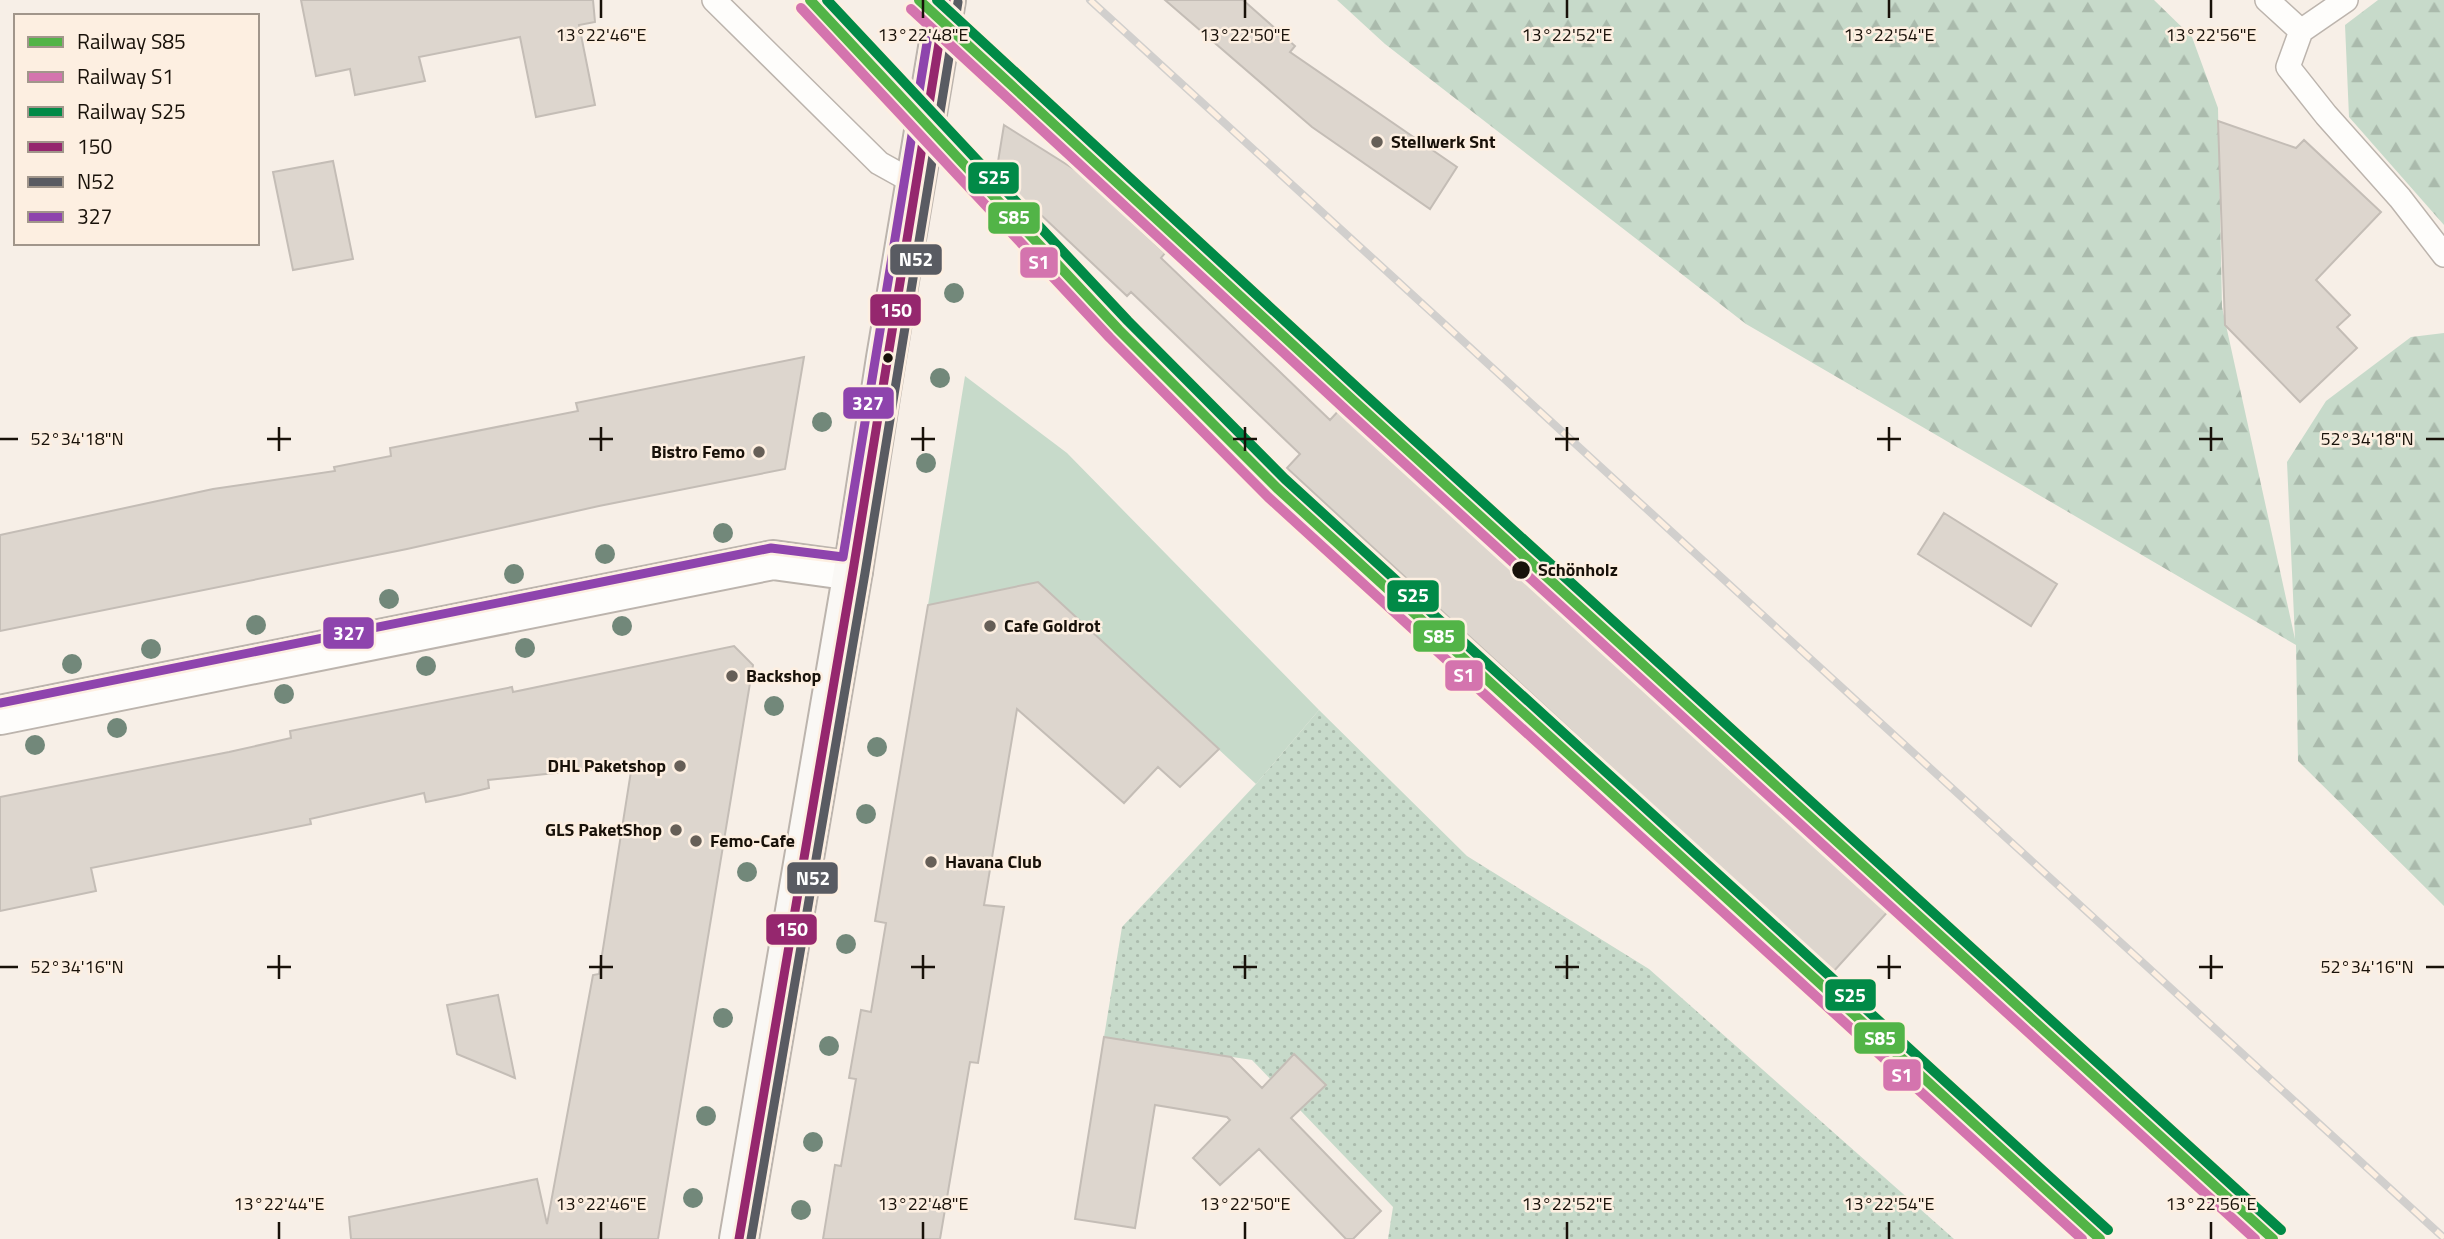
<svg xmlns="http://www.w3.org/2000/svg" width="2444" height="1239" viewBox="0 0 2444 1239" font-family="'Titillium Web',sans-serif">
<defs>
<pattern id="forest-firs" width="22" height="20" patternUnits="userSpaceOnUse" patternTransform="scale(1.75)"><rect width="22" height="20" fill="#c7daca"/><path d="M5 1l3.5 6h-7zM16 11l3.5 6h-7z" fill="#aabaac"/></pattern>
<pattern id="garden-dots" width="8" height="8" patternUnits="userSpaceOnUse" patternTransform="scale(1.75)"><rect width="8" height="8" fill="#c7daca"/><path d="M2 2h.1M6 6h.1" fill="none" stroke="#aabaac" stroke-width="1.8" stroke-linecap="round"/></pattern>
</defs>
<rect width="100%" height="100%" fill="#f7efe7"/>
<!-- green -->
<path fill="#c7daca" d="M 965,376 L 1067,453 L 1319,710 L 1256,784 L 1038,582 L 928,605 Z"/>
<!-- forest -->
<path fill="url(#forest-firs)" d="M 1337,0 L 2154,0 L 2192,37 L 2218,108 L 2222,307 L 2295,639 L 2287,462 L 2326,401 L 2411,337 L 2444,333 L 2444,906 L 2298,761 L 2296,645 L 1746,324 L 1385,44 Z
M 2378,0 L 2444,0 L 2444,225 L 2349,117 L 2345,25 Z"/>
<!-- garden -->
<path fill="url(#garden-dots)" d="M 1319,710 L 1467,856 L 1649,969 L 1954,1239 L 1388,1239 L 1393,1207 L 1252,1060 L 1104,1037 L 1122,927 L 1256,784 Z"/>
<!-- building -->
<path fill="#ddd6ce" stroke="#c4bdb6" stroke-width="2" d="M 301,0 L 593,0 L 595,22 L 579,25 L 595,105 L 536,117 L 520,37 L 419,57 L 425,81 L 355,95 L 350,69 L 316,76 Z
M 1165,0 L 1243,0 L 1295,46 L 1290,52 L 1457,167 L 1430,209 L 1312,127 Z
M 2218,121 L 2296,148 L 2304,140 L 2381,212 L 2316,280 L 2350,315 L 2337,327 L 2357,348 L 2300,402 L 2225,325 Z
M 1004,125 L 1077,171 L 1165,253 L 1161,258 L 1330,420 L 1354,394 L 1901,897 L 1833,972 L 1287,468 L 1300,454 L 1131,292 L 1127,296 L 1039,213 L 995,180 Z
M 333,161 L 353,259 L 293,270 L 273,172 Z
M 804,357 L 785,469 L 599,506 L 407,549 L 0,631 L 0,535 L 213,489 L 335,471 L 334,467 L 391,456 L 390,448 L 578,411 L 576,403 Z
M 1944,513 L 2057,584 L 2031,626 L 1918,554 Z
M 1038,582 L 1219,749 L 1180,787 L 1158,767 L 1124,803 L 1017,709 L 984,905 L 1004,907 L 978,1063 L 970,1062 L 940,1239 L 823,1239 L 835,1165 L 841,1166 L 856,1079 L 849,1078 L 861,1010 L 871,1012 L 886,923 L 875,921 L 928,605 Z
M 734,646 L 753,665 L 658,1239 L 351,1239 L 349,1217 L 537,1179 L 547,1224 L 593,975 L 599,974 L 632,765 L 488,780 L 489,788 L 460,795 L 426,802 L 424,793 L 310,819 L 311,824 L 91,868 L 96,891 L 0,911 L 0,797 L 229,752 L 291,738 L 290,731 L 512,687 L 513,692 Z
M 498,995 L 515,1078 L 457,1054 L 447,1005 Z
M 1104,1037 L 1231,1057 L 1262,1088 L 1294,1054 L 1326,1085 L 1291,1118 L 1381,1211 L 1353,1239 L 1346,1239 L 1259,1149 L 1220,1185 L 1193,1158 L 1230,1120 L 1227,1117 L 1155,1105 L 1135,1228 L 1075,1219 Z"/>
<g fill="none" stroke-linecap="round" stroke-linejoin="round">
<defs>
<path id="service" d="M 714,0 L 879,163 L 915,183
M 2267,0 L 2301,31 L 2346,0
M 2301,31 L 2288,67 L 2326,115 L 2400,198 L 2444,255"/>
<path id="minor" d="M 0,715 L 773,560 L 853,571"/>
<path id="secondary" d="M 739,1239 L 853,571 L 886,358 L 946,0"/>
</defs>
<!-- service casing -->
<use href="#service" stroke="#bcb4ad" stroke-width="26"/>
<!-- minor casing -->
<use href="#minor" stroke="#bcb4ad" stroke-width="42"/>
<!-- secondary casing -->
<use href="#secondary" stroke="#bcb4ad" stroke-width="42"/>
<!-- service -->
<use href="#service" stroke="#fefdfb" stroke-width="23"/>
<!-- minor -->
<use href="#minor" stroke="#fefdfb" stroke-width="38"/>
<!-- secondary -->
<use href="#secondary" stroke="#faf8f5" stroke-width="38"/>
<defs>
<path id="rail" d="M 1090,0 L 2444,1238"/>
</defs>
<!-- rail casing -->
<use href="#rail" stroke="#d1cfcd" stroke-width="8"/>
<!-- rail -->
<use href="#rail" stroke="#fdefe1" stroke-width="5" stroke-dasharray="16" stroke-linecap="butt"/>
<defs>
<path id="bus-1" d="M 739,1239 L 853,571 L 946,0"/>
<path id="bus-2" d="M 751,1239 L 865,573 L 958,2"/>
<path id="bus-3" d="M 0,703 L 771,548 L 843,557 L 934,0"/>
</defs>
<!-- bus-1 casing -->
<use href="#bus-1" stroke="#fdefe1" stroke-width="14"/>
<!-- bus-2 casing -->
<use href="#bus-2" stroke="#fdefe1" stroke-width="14"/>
<!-- bus-3 casing -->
<use href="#bus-3" stroke="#fdefe1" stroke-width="14"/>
<!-- bus-1 -->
<use href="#bus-1" stroke="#95276e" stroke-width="9"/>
<!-- bus-2 -->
<use href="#bus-2" stroke="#595b62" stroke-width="9"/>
<!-- bus-3 -->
<use href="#bus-3" stroke="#8e44ad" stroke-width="9"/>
<defs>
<path id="rail-1" d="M 810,0 L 1119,330 L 1277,488 L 2100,1239
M 919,0 L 1356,403 L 2273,1239"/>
<path id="rail-2" d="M 801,8 L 1110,338 L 1268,497 L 2082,1239
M 911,9 L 1348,412 L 2255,1239"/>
<path id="rail-3" d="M 827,0 L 1128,321 L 1285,479 L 2108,1230
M 937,0 L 1364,394 L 2281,1230"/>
</defs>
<!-- rail-1 casing -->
<use href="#rail-1" stroke="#fdefe1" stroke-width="16"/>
<!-- rail-2 casing -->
<use href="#rail-2" stroke="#fdefe1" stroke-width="16"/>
<!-- rail-3 casing -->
<use href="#rail-3" stroke="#fdefe1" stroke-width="16"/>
<!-- rail-1 -->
<use href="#rail-1" stroke="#52b447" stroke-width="10"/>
<!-- rail-2 -->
<use href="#rail-2" stroke="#d474ae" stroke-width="10"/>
<!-- rail-3 -->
<use href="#rail-3" stroke="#018a47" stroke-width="10"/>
</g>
<!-- trees -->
<g fill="#72887a">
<circle cx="954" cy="293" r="10"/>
<circle cx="940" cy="378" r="10"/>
<circle cx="822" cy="422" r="10"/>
<circle cx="926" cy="463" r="10"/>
<circle cx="723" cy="533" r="10"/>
<circle cx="605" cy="554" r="10"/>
<circle cx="514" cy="574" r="10"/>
<circle cx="389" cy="599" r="10"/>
<circle cx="256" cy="625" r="10"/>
<circle cx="622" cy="626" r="10"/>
<circle cx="525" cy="648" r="10"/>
<circle cx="151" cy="649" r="10"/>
<circle cx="72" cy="664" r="10"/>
<circle cx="426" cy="666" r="10"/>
<circle cx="284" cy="694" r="10"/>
<circle cx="774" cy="706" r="10"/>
<circle cx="117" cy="728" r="10"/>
<circle cx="35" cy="745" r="10"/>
<circle cx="877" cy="747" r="10"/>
<circle cx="866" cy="814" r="10"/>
<circle cx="747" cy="872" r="10"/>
<circle cx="846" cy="944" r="10"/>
<circle cx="723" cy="1018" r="10"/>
<circle cx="829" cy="1046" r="10"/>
<circle cx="706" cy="1116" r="10"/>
<circle cx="813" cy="1142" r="10"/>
<circle cx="693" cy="1198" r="10"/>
<circle cx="801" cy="1210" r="10"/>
</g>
<!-- ticks -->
<path fill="none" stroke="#181109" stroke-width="2.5" d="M 601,0 L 601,18M 923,0 L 923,18M 1245,0 L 1245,18M 1567,0 L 1567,18M 1889,0 L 1889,18M 2211,0 L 2211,18M 279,427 L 279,451M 601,427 L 601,451M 923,427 L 923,451M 1245,427 L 1245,451M 1567,427 L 1567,451M 1889,427 L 1889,451M 2211,427 L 2211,451M 0,439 L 18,439M 267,439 L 291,439M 589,439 L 613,439M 911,439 L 935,439M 1233,439 L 1257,439M 1555,439 L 1579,439M 1877,439 L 1901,439M 2199,439 L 2223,439M 2426,439 L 2444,439M 279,955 L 279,979M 601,955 L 601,979M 923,955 L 923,979M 1245,955 L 1245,979M 1567,955 L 1567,979M 1889,955 L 1889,979M 2211,955 L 2211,979M 0,967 L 18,967M 267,967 L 291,967M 589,967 L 613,967M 911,967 L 935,967M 1233,967 L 1257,967M 1555,967 L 1579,967M 1877,967 L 1901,967M 2199,967 L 2223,967M 2426,967 L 2444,967M 279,1222 L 279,1239M 601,1222 L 601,1239M 923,1222 L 923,1239M 1245,1222 L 1245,1239M 1567,1222 L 1567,1239M 1889,1222 L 1889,1239M 2211,1222 L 2211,1239"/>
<!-- markers -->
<g fill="#665f57" stroke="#fdefe1" stroke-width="2.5">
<circle cx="1377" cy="142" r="7"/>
<circle cx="759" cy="452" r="7"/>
<circle cx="990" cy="626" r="7"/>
<circle cx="732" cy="676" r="7"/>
<circle cx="680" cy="766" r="7"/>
<circle cx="676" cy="830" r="7"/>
<circle cx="696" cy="841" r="7"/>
<circle cx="931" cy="862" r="7"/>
</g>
<g fill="#181109" stroke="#fdefe1" stroke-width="2.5">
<circle cx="888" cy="358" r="6"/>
<circle cx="1521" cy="570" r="10"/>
</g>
<g text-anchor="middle" stroke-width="5" stroke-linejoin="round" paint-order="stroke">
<!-- poi labels -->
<g font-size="18" font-weight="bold" fill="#181109" stroke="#fdefe1" text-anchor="start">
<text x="1391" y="148">Stellwerk Snt</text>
<text x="745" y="458" text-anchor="end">Bistro Femo</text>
<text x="1004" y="632">Cafe Goldrot</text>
<text x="746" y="682">Backshop</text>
<text x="666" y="772" text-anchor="end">DHL Paketshop</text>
<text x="662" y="836" text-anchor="end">GLS PaketShop</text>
<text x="710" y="847">Femo-Cafe</text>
<text x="945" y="868">Havana Club</text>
</g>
<!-- stop labels -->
<g font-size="18" font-weight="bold" fill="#181109" stroke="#fdefe1" text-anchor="start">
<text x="1538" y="576">Schönholz</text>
</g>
</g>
<g font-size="18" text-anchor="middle" fill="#181109" stroke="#fdefe1" stroke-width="5" stroke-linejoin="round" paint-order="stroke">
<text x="601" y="41">13°22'46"E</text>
<text x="923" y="41">13°22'48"E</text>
<text x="1245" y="41">13°22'50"E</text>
<text x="1567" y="41">13°22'52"E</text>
<text x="1889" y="41">13°22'54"E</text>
<text x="2211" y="41">13°22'56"E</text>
<text x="77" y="445">52°34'18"N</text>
<text x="2367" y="445">52°34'18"N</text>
<text x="77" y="973">52°34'16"N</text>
<text x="2367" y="973">52°34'16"N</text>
<text x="279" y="1210">13°22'44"E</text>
<text x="601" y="1210">13°22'46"E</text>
<text x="923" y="1210">13°22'48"E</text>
<text x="1245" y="1210">13°22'50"E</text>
<text x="1567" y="1210">13°22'52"E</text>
<text x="1889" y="1210">13°22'54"E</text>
<text x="2211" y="1210">13°22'56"E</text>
</g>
<g stroke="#fdefe1" stroke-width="2.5">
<rect x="967" y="161" width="53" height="34" rx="7" fill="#018a47"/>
<rect x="987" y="201" width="54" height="34" rx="7" fill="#52b447"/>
<rect x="889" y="243" width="54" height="33" rx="7" fill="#595b62"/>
<rect x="1019" y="246" width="40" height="33" rx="7" fill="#d474ae"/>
<rect x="869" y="293" width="53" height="34" rx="7" fill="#95276e"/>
<rect x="842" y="386" width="53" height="34" rx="7" fill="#8e44ad"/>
<rect x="1386" y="579" width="54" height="34" rx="7" fill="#018a47"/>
<rect x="322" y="616" width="53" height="34" rx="7" fill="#8e44ad"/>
<rect x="1412" y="619" width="54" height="34" rx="7" fill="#52b447"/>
<rect x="1444" y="659" width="40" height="33" rx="7" fill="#d474ae"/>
<rect x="786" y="861" width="53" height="34" rx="7" fill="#595b62"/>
<rect x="765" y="913" width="53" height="33" rx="7" fill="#95276e"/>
<rect x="1824" y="978" width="53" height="34" rx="7" fill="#018a47"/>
<rect x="1853" y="1021" width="53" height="34" rx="7" fill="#52b447"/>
<rect x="1882" y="1058" width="40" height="34" rx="7" fill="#d474ae"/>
</g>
<g font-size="19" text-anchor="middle" font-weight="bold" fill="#fff">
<text x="994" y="184">S25</text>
<text x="1014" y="224">S85</text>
<text x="916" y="266">N52</text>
<text x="1039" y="269">S1</text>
<text x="896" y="317">150</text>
<text x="868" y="410">327</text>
<text x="1413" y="602">S25</text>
<text x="349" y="640">327</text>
<text x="1439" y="643">S85</text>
<text x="1464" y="682">S1</text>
<text x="813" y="885">N52</text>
<text x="792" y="936">150</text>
<text x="1850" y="1002">S25</text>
<text x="1880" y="1045">S85</text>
<text x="1902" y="1082">S1</text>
</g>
<!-- legend -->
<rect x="14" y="14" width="245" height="231" fill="#fdefe1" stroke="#a1968b" stroke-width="2"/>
<rect x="28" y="37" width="35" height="10" fill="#52b447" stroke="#a1968b" stroke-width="2"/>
<text x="77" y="49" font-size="21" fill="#181109">Railway S85</text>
<rect x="28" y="72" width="35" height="10" fill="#d474ae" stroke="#a1968b" stroke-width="2"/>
<text x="77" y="84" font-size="21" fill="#181109">Railway S1</text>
<rect x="28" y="107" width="35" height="10" fill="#018a47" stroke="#a1968b" stroke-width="2"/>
<text x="77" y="119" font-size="21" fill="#181109">Railway S25</text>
<rect x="28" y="142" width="35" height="10" fill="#95276e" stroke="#a1968b" stroke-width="2"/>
<text x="77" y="154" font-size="21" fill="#181109">150</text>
<rect x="28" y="177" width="35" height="10" fill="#595b62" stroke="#a1968b" stroke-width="2"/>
<text x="77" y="189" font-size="21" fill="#181109">N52</text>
<rect x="28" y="212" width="35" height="10" fill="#8e44ad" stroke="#a1968b" stroke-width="2"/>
<text x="77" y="224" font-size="21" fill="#181109">327</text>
</svg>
